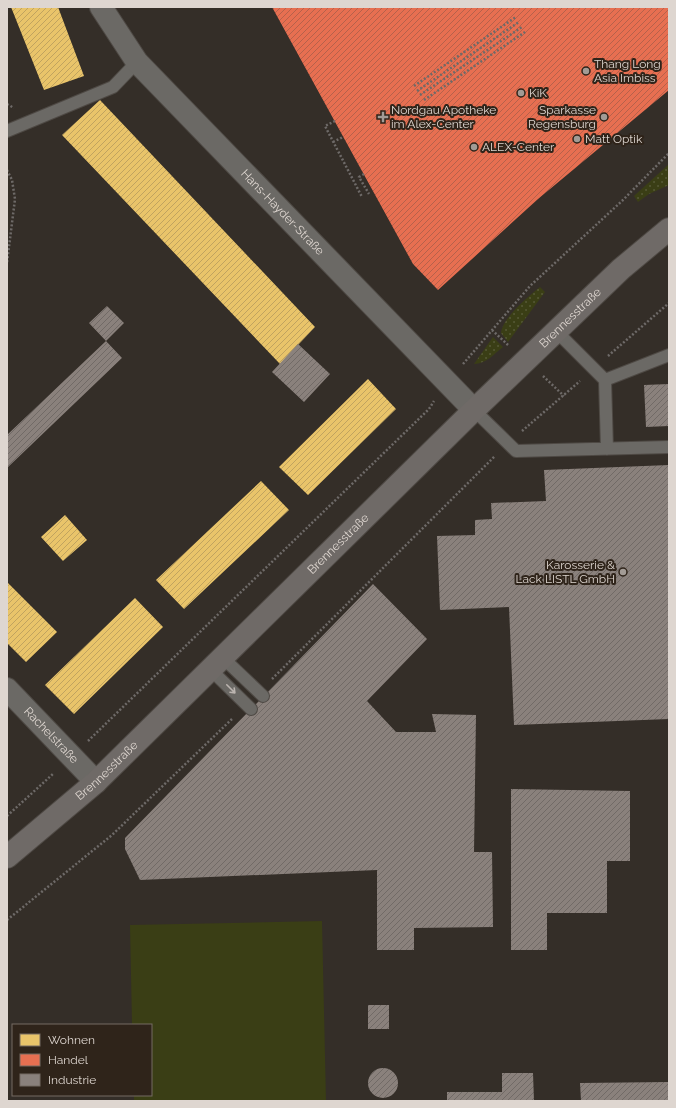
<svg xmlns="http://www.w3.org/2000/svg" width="676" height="1108" viewBox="0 0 676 1108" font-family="Raleway,sans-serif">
<defs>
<pattern id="grass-dots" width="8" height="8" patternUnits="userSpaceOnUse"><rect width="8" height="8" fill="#3a3e15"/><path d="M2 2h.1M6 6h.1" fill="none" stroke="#565936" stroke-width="1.8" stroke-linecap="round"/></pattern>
<pattern id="homes-hatch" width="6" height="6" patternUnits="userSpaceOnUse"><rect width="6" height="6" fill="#e9c46a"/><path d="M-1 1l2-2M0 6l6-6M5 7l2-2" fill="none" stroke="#c0a35f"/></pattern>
<pattern id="shops-hatch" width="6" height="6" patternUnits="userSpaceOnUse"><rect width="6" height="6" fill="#e76f51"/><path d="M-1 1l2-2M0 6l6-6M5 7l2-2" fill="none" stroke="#b6614b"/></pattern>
<pattern id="industry-hatch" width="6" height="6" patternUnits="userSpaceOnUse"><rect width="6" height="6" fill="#8a817c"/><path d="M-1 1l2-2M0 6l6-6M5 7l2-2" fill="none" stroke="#716a66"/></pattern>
</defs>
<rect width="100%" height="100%" fill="#342e28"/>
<!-- grass -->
<path fill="url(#grass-dots)" d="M 669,164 L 669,185 L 649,194 L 638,202 L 634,196 Z
M 540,287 L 545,292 L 508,342 L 501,333 C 503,317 528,297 540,287 Z
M 493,337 L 503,347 C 494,354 486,364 474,364 Z"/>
<!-- green -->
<path fill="#3a3e15" d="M 322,921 L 326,1101 L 134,1101 L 134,1095 L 151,1095 L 151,1025 L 132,1025 L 130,925 Z"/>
<!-- homes -->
<path fill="url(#homes-hatch)" d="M 11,7 L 58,7 L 84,76 L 44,90 Z
M 100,100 L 315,327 L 280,364 L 62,135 Z
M 368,379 L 396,409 L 308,495 L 279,467 Z
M 261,481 L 289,510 L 184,609 L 156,580 Z
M 65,515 L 87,540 L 63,561 L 41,537 Z
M 7,582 L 57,632 L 26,662 L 7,643 Z
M 135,598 L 163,627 L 74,714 L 45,685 Z"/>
<!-- shops -->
<path fill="url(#shops-hatch)" d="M 272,7 L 669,7 L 669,90 L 538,199 L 438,290 L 413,264 Z"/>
<!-- industry -->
<path fill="url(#industry-hatch)" d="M 107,306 L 124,323 L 106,341 L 89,323 Z
M 106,341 L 122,358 L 7,468 L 7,435 Z
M 298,344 L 330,374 L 304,402 L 272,372 Z
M 669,384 L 669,426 L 646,427 L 644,385 Z
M 669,465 L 669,719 L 514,725 L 509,607 L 440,610 L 437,536 L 475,535 L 475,520 L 492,519 L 491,503 L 546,501 L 544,470 Z
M 373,584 L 427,639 L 367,701 L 396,732 L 436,732 L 432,714 L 476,715 L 474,852 L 492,852 L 493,927 L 414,928 L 414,950 L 377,950 L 377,870 L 140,880 L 125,849 L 125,838 Z
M 511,789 L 630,791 L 630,861 L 607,861 L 607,913 L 547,913 L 547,950 L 511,950 Z
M 368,1005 L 389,1005 L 389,1029 L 368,1029 Z
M368 1083a15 15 0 1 1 30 0a15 15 0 1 1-30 0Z
M 502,1073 L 533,1073 L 534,1101 L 447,1101 L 447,1092 L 502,1092 Z
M 669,1082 L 669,1101 L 581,1101 L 580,1083 Z"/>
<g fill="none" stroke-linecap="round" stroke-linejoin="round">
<defs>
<path id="lane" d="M 7,131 L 113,87 L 137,62
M 556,331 L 605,380 L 607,449
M 605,380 L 669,355
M 474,410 L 516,451 L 669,447
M 222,657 L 263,696
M 210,669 L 251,709"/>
<g id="street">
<path id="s1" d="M 101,7 L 137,62 L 474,410"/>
<path id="s2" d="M 7,689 L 96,782"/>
</g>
<g id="secondary">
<path id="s3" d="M 7,857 L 96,782 L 474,410 L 621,269 L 669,229"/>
</g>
</defs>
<!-- lane casing -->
<use href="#lane" stroke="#4e4944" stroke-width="14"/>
<!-- street casing -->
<use href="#street" stroke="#4e4944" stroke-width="24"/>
<!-- secondary casing -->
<use href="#secondary" stroke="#4e4944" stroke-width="24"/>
<!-- path -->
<path stroke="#6e6a68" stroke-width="2.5" stroke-dasharray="2 2" stroke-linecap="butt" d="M 414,86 L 516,17
M 417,91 L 519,22
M 420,95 L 522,27
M 424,100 L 525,32
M 7,104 L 14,108
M 335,121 L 325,126 L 362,197
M 333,142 L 343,137
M 7,170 L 12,180 L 15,199 L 7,263
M 364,174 L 359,177 L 369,194
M 492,330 L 508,345
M 608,356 L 669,303
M 463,364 L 530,286 L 623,200 L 669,153
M 543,376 L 564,396
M 522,431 L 580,381
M 272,679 L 495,456
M 88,741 L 429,409 L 434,401
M 7,816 L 54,773
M 7,920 L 112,835 L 233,718"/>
<!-- lane -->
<use href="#lane" stroke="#6b6965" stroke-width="12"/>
<!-- street -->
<use href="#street" stroke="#6b6965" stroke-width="22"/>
<!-- secondary -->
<use href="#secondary" stroke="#6f6a67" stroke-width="22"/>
</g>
<!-- one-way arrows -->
<defs><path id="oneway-shaft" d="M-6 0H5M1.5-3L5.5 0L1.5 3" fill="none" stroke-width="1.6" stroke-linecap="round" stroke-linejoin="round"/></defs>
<use stroke="#bcb5b0" href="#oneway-shaft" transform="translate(231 689) rotate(45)"/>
<!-- markers -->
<g fill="#a29b95" stroke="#2f241a" stroke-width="1.5">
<circle cx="586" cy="71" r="4"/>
<circle cx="521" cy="93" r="4"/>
<path d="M381 111h4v4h4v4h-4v4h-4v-4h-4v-4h4z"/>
<circle cx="604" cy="117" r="4"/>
<circle cx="577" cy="139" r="4"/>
<circle cx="474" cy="147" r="4"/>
<circle cx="623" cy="572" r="4"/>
</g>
<g text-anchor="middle" stroke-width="4" stroke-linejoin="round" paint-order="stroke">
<!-- poi labels -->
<g font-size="12" fill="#ded6d0" stroke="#2f241a" text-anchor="start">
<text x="594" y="68">Thang Long<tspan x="594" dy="14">Asia Imbiss</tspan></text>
<text x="529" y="97">KiK</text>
<text x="391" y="114">Nordgau Apotheke<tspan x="391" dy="14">im Alex-Center</tspan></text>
<text x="596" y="114" text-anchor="end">Sparkasse<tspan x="596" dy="14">Regensburg</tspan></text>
<text x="585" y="143">Matt Optik</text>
<text x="482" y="151">ALEX-Center</text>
<text x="615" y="569" text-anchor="end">Karosserie &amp;<tspan x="615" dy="14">Lack LISTL GmbH</tspan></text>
</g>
<!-- street labels -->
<g font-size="12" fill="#ded6d0" stroke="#2f241a">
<text dy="4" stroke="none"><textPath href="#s1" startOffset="275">Hans-Hayder-Straße</textPath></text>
<text dy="4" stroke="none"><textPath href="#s3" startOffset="780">Brennesstraße</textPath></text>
<text dy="4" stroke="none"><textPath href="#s3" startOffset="456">Brennesstraße</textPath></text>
<text dy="4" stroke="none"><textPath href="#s2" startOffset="64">Rachelstraße</textPath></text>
<text dy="4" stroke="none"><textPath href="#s3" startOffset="132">Brennesstraße</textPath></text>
</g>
</g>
<!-- border -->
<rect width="676" height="1108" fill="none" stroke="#ded6d0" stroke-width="16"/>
<!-- legend -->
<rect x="12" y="1024" width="140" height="72" fill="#2f241a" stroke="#756b63"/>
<rect x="20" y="1034" width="20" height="12" fill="#e9c46a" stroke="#756b63"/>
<text x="48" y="1044" font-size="12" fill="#ded6d0">Wohnen</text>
<rect x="20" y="1054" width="20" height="12" fill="#e76f51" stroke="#756b63"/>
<text x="48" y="1064" font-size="12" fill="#ded6d0">Handel</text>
<rect x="20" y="1074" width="20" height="12" fill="#8a817c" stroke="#756b63"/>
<text x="48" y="1084" font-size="12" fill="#ded6d0">Industrie</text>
</svg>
